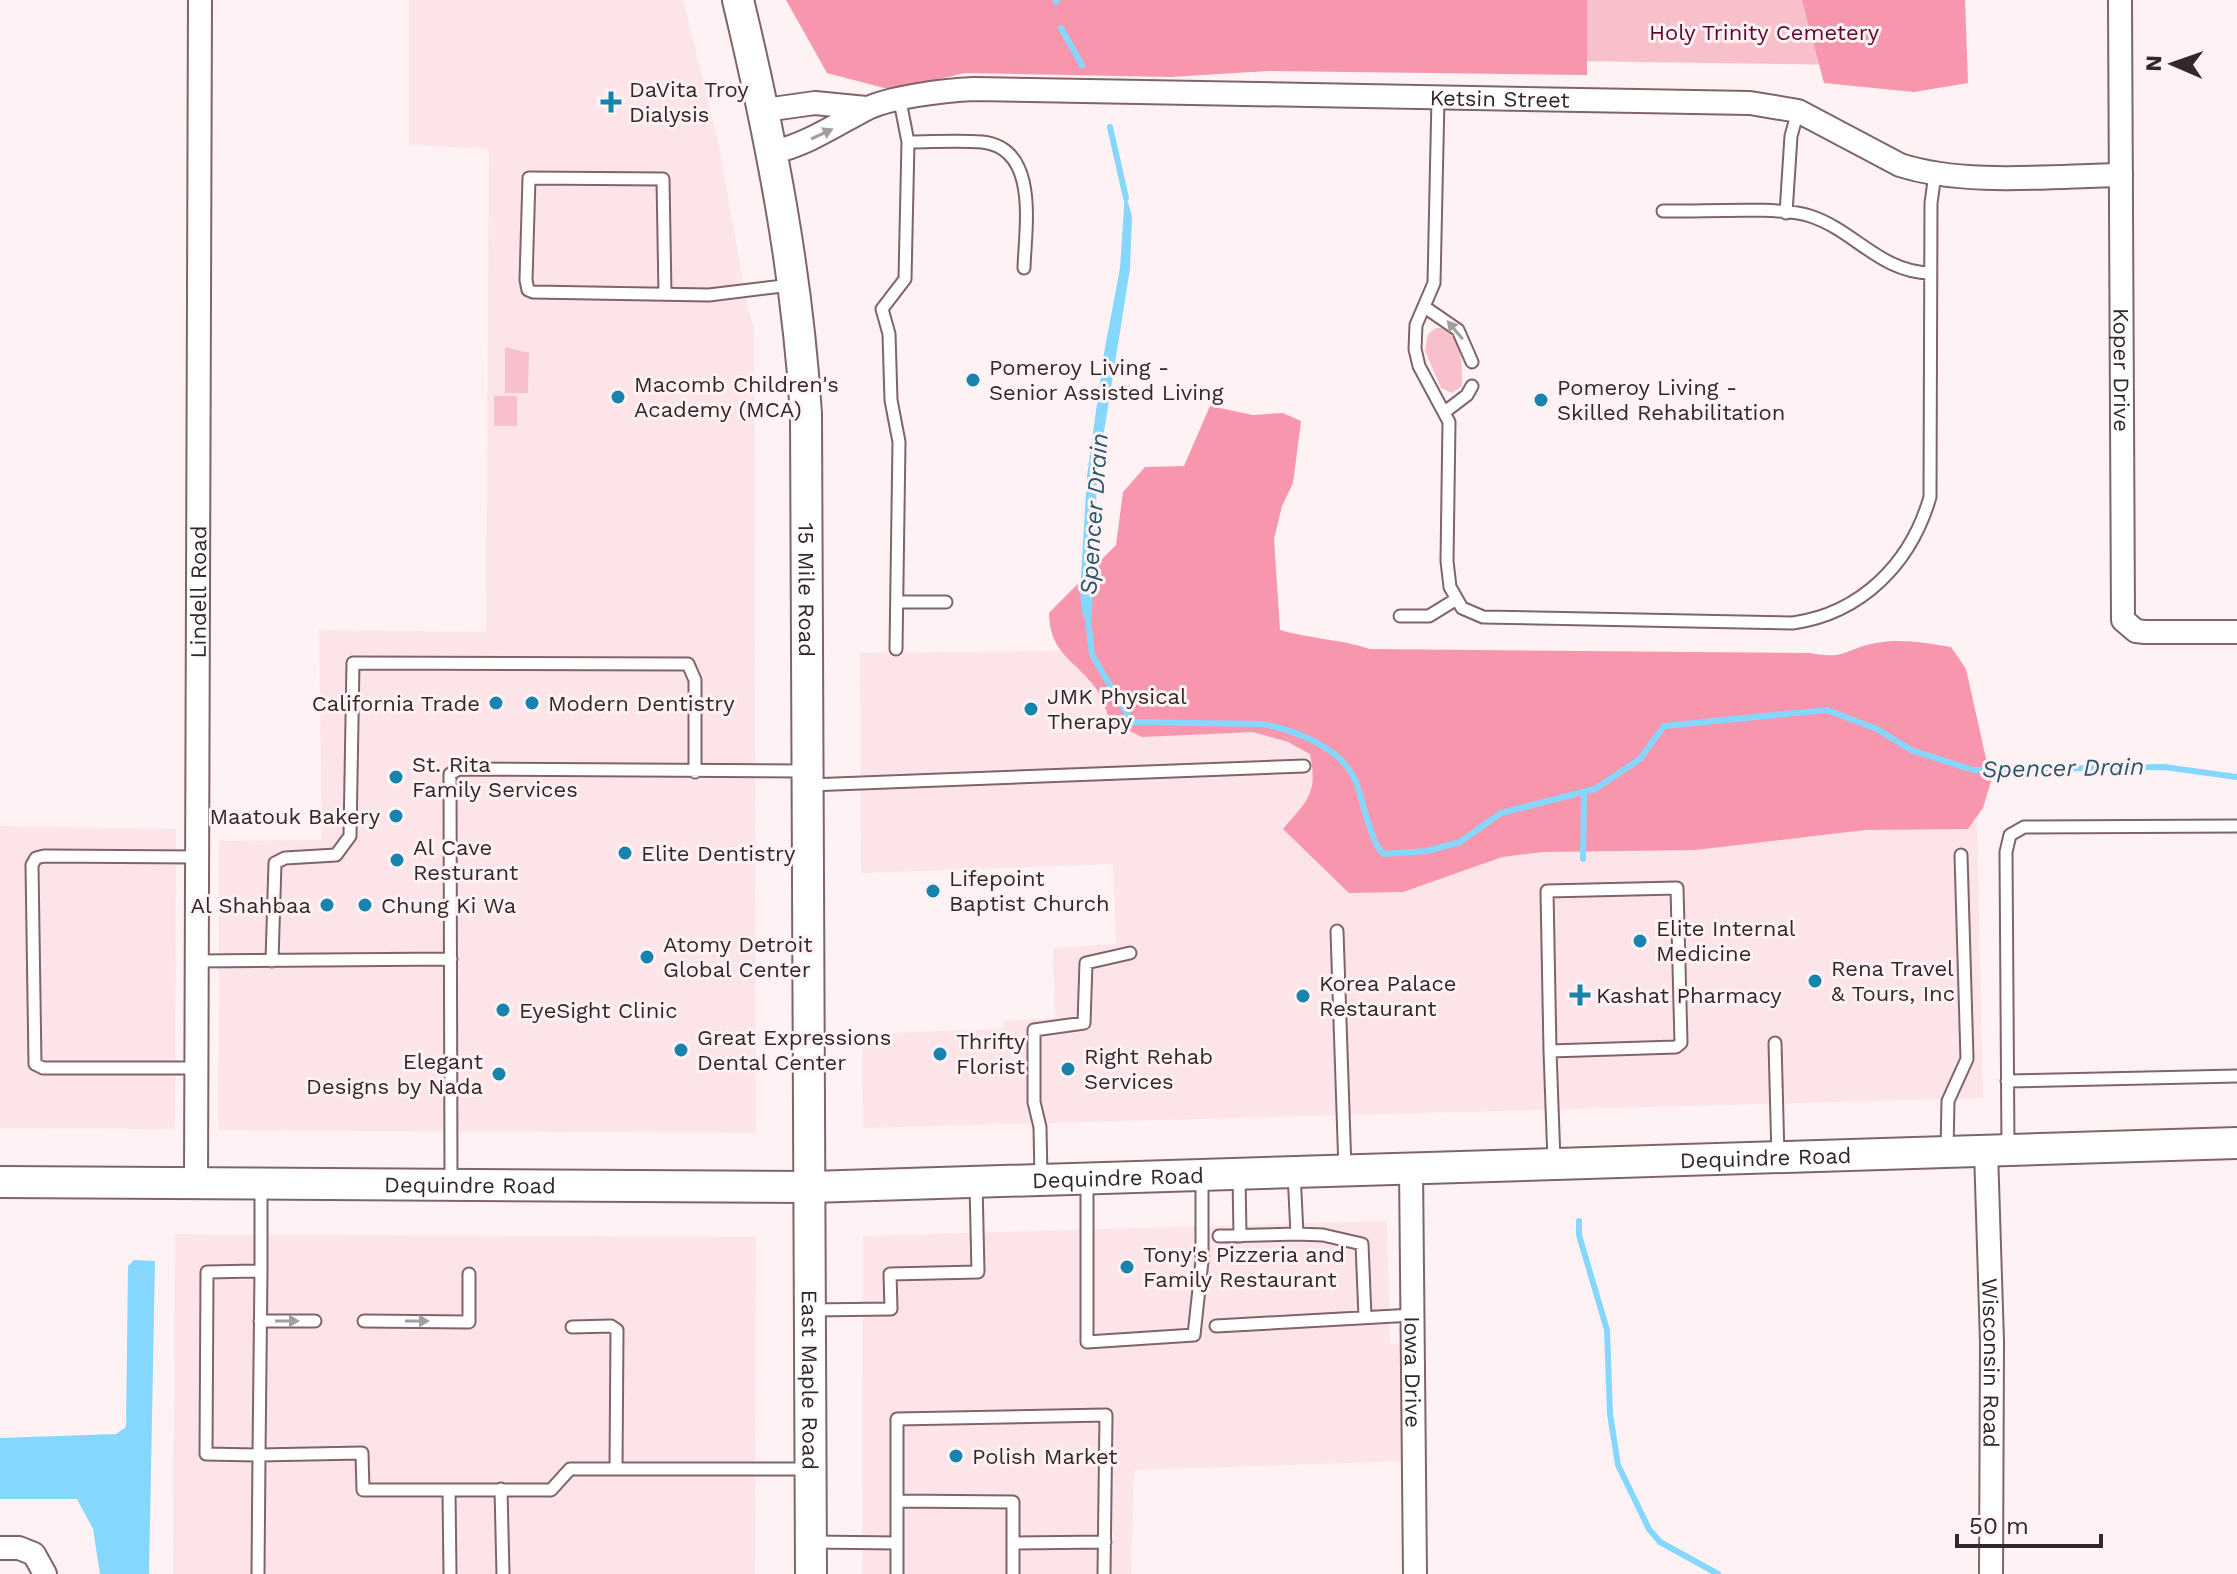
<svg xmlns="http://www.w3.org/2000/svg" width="2237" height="1574" viewBox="0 0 2237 1574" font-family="'Work Sans',sans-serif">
<rect width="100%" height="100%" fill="#fff2f4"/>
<!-- built -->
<path fill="#fce4e8" d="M 409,0 L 683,0 L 719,146 L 748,311 L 754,326 L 756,1133 L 218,1130 L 219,841 L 322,840 L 319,630 L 486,632 L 489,149 L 409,145 Z
M 1332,648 L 1334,851 L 1977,822 L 1983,1098 L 863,1128 L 862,1034 L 1003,1029 L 1004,1021 L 1055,1018 L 1053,948 L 1116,944 L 1113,864 L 861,873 L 860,653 Z
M 0,826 L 176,829 L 175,1129 L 0,1128 Z
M 1387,1221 L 1390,1344 L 1404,1345 L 1406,1461 L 1134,1470 L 1131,1574 L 862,1574 L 863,1236 Z
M 175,1234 L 756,1237 L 755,1574 L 173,1574 Z"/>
<!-- green -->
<path fill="#f7c0cb" d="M 1312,0 L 1857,0 L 1854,65 L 1311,57 Z
M 1436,328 L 1444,328 C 1463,341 1462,365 1462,386 L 1452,393 L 1441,388 L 1425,351 L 1428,334 Z
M 505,347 L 529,353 L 528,393 L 505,393 Z
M 494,396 L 517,396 L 517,426 L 494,426 Z"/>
<!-- forest -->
<path fill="#f896ad" d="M 786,0 L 1587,0 L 1587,75 L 1268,71 L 1171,77 L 965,73 L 892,90 L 827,73 Z
M 1802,0 L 1965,0 L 1968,83 L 1914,92 L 1824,83 Z
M 1210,406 L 1253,415 L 1283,413 L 1301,421 L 1293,483 L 1282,506 L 1274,539 L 1280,630 C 1310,639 1340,639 1370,649 L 1810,653 C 1847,660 1844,649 1876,643 C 1900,638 1928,643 1951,647 L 1966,669 L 1991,781 L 1983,808 L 1968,829 L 1865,830 L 1695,850 L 1543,852 L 1502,857 L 1403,892 L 1349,893 L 1283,829 C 1308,800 1318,793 1310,754 L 1288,742 L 1253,732 L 1142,737 L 1111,722 C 1106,711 1102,696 1095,687 C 1073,658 1050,654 1049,613 L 1116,545 L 1123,492 L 1145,467 L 1184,466 Z"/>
<!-- water -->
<path fill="#86d7fe" d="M 1125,192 L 1132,216 L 1130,269 L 1097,476 L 1092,616 L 1083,618 L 1080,592 L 1087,476 L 1104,353 L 1120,268 Z
M 134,1260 L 155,1261 L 149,1574 L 100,1574 L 93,1529 L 77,1499 L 0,1499 L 0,1438 L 116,1434 L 126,1427 L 128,1266 Z"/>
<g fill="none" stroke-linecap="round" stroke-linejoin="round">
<!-- stream -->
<path stroke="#86d7fe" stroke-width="6" d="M 1056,0 L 1056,2
M 1061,28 L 1082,65
M 1110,127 L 1126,198
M 1087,610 L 1092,655 L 1132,722 L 1262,724 C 1294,730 1341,747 1355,780 C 1361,793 1363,808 1368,822 C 1372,833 1375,847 1384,854 L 1427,851 L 1460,842 L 1501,813 L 1595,789 L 1640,759 L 1664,726 L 1827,710 L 1877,729 L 1911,750 L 1973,770 L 2164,767 L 2237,777
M 1583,859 L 1584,793
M 1579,1221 L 1579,1235 L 1607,1330 L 1610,1414 L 1618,1465 L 1649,1529 L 1660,1542 L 1718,1574"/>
<defs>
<path id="service" d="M 1438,98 L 1434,283 L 1416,325 L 1415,349 L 1419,366 L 1449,422 L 1447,561 L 1450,587 L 1462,608 L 1483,617 L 1793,623 C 1862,613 1911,563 1930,497 L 1931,203 L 1935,174
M 908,142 C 932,142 957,140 982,142 C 1040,148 1025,229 1024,268
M 1663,211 C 1699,212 1780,206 1810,216 C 1854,230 1880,272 1930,273
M 1786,213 L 1791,136 L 1798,111
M 665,294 L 663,179 L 529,178 L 526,280 L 528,290 L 533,292 L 709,295 L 791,285
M 1426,308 L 1458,330 L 1472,362
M 1446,411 L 1467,395 L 1472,386
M 897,602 L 946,602
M 1400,616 L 1429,616 L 1455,600
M 896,649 L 899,442 L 891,400 L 889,334 L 882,309 L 905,279 L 908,142 L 900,101
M 809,785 L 1304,766
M 1337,931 L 1345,1170
M 197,961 L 451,959
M 272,961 L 275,863 L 285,858 L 336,855 L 350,836 L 353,663 L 688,664 L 695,680 L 695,772
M 1775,1043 L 1778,1157
M 1550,1051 L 1547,891 L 1677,888 L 1681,1043 L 1676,1047 L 1550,1051 L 1554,1161
M 197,1068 L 43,1068 L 35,1064 L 32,865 L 36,858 L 44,856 L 197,857
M 2007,1081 L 2237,1076
M 2008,1149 L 2006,852 L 2010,835 L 2024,827 L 2237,826
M 1947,1151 L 1948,1101 L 1967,1059 L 1961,855
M 1294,1173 L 1297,1234 L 1323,1235 L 1362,1244 L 1365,1317
M 1239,1176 L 1240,1236
M 1041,1179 L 1040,1127 L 1034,1102 L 1034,1030 L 1084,1023 L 1086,963 L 1130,953
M 1087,1179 L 1087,1342 L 1194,1335 L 1202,1261 L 1202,1175
M 451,1181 L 450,774 L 459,769 L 804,771
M 1219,1236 L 1297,1234
M 261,1271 L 259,1455 L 362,1453 L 363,1490 L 449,1490
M 812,1310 L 891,1309 L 890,1274 L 978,1272 L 976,1183
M 260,1321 L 315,1321
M 364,1321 L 469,1322 L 469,1274
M 1216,1326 L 1413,1315
M 572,1327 L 611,1326 L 617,1330 L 616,1469
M 501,1489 L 503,1574
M 897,1501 L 1013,1502 L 1013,1574
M 811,1542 L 897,1543
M 1014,1543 L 1105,1542
M 258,1574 L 259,1455 L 206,1454 L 207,1272 L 261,1271 L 261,1185
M 450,1574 L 449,1490 L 551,1490 L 570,1469 L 807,1469
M 897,1574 L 897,1419 L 1106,1415 L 1104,1574"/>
<g id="minor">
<path id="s1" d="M 2120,0 L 2123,620 L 2136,631 L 2145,632 L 2237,632"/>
<path d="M 765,110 L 815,103 L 866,108"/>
<path id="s2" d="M 774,152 C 807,144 834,126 864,110 C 888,97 947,90 974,89 L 1750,103 L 1798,111 L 1900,165 C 1965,186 2052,176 2121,175"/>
<path id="s3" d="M 1986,1151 L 1992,1342 L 1991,1574"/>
<path id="s4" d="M 1411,1168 L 1415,1574"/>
<path id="s5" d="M 196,1184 L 200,0"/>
<path d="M 0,1548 L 19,1548 L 34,1554 L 45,1574"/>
</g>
<g id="secondary">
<path id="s6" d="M 738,0 C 771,138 797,272 806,414 L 811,1574"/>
<path id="s7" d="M 0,1182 L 811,1187 L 2237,1143"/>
</g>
</defs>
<!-- service casing -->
<use href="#service" stroke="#7f6469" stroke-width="15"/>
<!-- minor casing -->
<use href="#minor" stroke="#7f6469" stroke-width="26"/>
<!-- secondary casing -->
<use href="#secondary" stroke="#7f6469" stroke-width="34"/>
<!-- service -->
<use href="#service" stroke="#fff" stroke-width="11"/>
<!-- minor -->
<use href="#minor" stroke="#fff" stroke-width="22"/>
<!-- secondary -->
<use href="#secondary" stroke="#fff" stroke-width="30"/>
</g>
<!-- one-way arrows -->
<defs><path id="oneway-solid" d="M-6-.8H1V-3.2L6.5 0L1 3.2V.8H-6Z" transform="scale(2)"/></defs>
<g fill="#a39e9f">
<use href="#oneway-solid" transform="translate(822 134) rotate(-25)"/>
<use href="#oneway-solid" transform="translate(1455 330) rotate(-130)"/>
<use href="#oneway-solid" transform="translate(287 1321)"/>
<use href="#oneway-solid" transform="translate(417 1321)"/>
</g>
<!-- markers -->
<g fill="#1883ac" stroke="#fff2f4" stroke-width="3">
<path d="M607 90h8v8h8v8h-8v8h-8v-8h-8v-8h8z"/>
<circle cx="973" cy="380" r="8"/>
<circle cx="618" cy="397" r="8"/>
<circle cx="1541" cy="400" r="8"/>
<circle cx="496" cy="703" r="8"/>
<circle cx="532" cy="703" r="8"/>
<circle cx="1031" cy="709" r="8"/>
<circle cx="396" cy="777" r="8"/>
<circle cx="396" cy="816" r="8"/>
<circle cx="625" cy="853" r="8"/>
<circle cx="397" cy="860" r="8"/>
<circle cx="933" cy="891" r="8"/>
<circle cx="327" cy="905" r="8"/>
<circle cx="365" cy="905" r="8"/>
<circle cx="1640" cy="941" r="8"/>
<circle cx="647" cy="957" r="8"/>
<circle cx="1815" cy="981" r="8"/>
<path d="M1576 983h8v8h8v8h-8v8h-8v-8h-8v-8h8z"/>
<circle cx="1303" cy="996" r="8"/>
<circle cx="503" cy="1010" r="8"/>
<circle cx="681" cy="1050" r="8"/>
<circle cx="940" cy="1054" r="8"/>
<circle cx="1068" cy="1069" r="8"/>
<circle cx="499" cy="1074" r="8"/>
<circle cx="1127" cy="1267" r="8"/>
<circle cx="956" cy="1456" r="8"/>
</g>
<g text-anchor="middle" stroke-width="6" stroke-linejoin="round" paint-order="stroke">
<!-- park labels -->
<g font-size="22" fill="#5e0629" stroke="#fff2f4">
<text x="1764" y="40">Holy Trinity Cemetery</text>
</g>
<!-- poi labels -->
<g font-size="22" fill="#332729" stroke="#fff2f4" text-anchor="start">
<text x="629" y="97">DaVita Troy<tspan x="629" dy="25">Dialysis</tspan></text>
<text x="989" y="375">Pomeroy Living -<tspan x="989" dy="25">Senior Assisted Living</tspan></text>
<text x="634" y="392">Macomb Children's<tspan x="634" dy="25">Academy (MCA)</tspan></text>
<text x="1557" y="395">Pomeroy Living -<tspan x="1557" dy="25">Skilled Rehabilitation</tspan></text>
<text x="1047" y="704">JMK Physical<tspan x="1047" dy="25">Therapy</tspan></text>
<text x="480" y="711" text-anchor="end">California Trade</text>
<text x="548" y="711">Modern Dentistry</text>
<text x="412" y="772">St. Rita<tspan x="412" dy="25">Family Services</tspan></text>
<text x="380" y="824" text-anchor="end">Maatouk Bakery</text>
<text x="413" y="855">Al Cave<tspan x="413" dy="25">Resturant</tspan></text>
<text x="641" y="861">Elite Dentistry</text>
<text x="949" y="886">Lifepoint<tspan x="949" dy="25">Baptist Church</tspan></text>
<text x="311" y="913" text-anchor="end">Al Shahbaa</text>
<text x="381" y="913">Chung Ki Wa</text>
<text x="1656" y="936">Elite Internal<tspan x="1656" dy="25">Medicine</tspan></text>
<text x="663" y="952">Atomy Detroit<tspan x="663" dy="25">Global Center</tspan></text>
<text x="1831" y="976">Rena Travel<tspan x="1831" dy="25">&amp; Tours, Inc</tspan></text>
<text x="1319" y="991">Korea Palace<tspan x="1319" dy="25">Restaurant</tspan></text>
<text x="1596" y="1003">Kashat Pharmacy</text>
<text x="519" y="1018">EyeSight Clinic</text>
<text x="697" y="1045">Great Expressions<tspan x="697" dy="25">Dental Center</tspan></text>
<text x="956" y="1049">Thrifty<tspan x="956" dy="25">Florist</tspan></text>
<text x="1084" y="1064">Right Rehab<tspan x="1084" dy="25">Services</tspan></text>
<text x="483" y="1069" text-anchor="end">Elegant<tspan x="483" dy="25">Designs by Nada</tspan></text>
<text x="1143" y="1262">Tony's Pizzeria and<tspan x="1143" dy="25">Family Restaurant</tspan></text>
<text x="972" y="1464">Polish Market</text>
</g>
<!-- street labels -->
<g font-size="22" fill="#332729" stroke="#fff2f4">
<text dy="8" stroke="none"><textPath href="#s2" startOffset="738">Ketsin Street</textPath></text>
<text dy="8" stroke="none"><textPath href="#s1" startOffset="370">Koper Drive</textPath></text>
<text dy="8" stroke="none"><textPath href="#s6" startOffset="596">15 Mile Road</textPath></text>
<text dy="8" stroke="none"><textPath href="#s5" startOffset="592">Lindell Road</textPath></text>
<text dy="8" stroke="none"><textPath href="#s7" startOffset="1766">Dequindre Road</textPath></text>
<text dy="8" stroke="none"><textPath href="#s7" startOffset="1118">Dequindre Road</textPath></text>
<text dy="8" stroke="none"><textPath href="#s7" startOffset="470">Dequindre Road</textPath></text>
<text dy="8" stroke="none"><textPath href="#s3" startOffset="212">Wisconsin Road</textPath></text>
<text dy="8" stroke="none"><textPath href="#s4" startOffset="204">Iowa Drive</textPath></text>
<text dy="8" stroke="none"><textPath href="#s6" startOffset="1386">East Maple Road</textPath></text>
</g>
<!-- water labels -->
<g font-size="24" font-style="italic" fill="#2b586d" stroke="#fff2f4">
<text transform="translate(1094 514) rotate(-86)" y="8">Spencer Drain</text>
<text transform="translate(2063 768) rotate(-1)" y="8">Spencer Drain</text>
</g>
</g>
<!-- north arrow -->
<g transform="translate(2173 64) rotate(272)" stroke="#fff2f4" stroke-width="6" paint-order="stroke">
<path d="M0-6L14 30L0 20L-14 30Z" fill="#332729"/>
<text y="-12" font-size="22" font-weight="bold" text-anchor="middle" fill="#332729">N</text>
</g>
<!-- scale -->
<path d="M1957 1534v12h144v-12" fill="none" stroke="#332729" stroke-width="4"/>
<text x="1969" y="1534" font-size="24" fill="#332729" stroke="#fff2f4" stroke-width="6" paint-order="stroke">50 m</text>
</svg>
